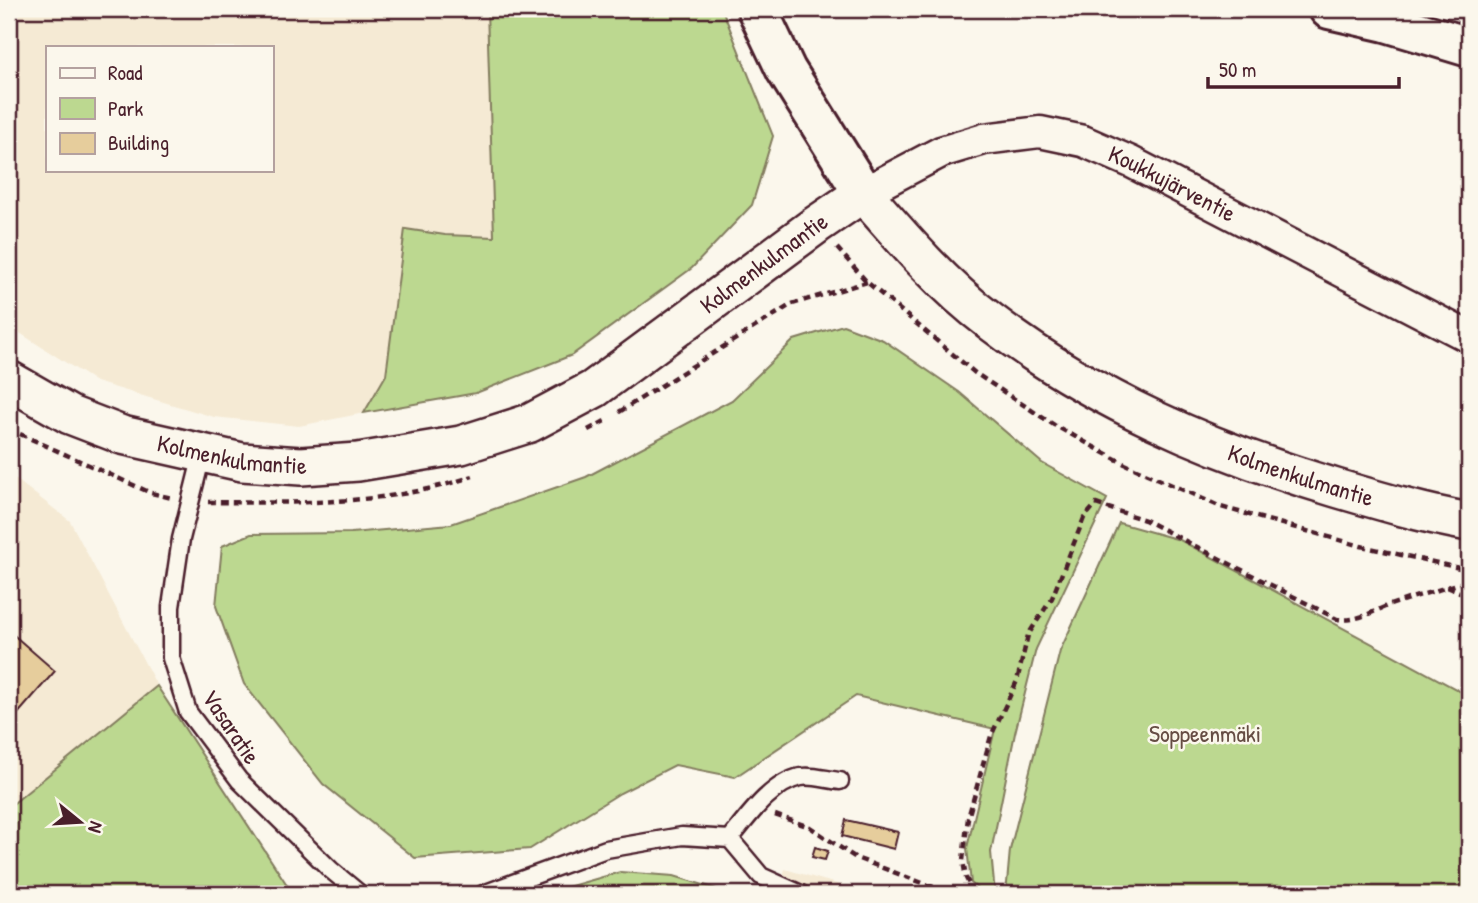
<svg xmlns="http://www.w3.org/2000/svg" width="1478" height="903" viewBox="0 0 1478 903" font-family="'Patrick Hand',sans-serif">
<rect width="100%" height="100%" fill="#fbf7ec"/>
<filter id="ink" filterUnits="userSpaceOnUse"><feTurbulence type="fractalNoise" baseFrequency=".0143" numOctaves="2"/><feDisplacementMap in="SourceGraphic" scale="14" xChannelSelector="R" yChannelSelector="G"/><feConvolveMatrix kernelMatrix="1 2 1 2 8 2 1 2 1" color-interpolation-filters="sRGB"/></filter>
<g filter="url(#ink)">
<!-- built -->
<path fill="#f5ead4" fill-rule="evenodd" d="M 9,9 L 487,9 L 494,238 L 445,235 L 405,229 L 386,375 L 364,413 L 299,426 L 214,417 L 96,382 L 9,326 ZM 47,47 L 271,47 L 271,170 L 47,170 Z
M 9,474 L 70,521 L 157,686 L 9,807 Z
M 785,869 L 871,894 L 778,894 Z"/>
<!-- green -->
<path fill="#bcd890" stroke="#837c5e" stroke-width="2" d="M 487,9 L 722,9 L 773,136 L 752,205 L 692,268 L 572,355 L 476,393 L 364,413 L 386,375 L 405,229 L 445,235 L 494,237 Z
M 843,325 L 883,340 L 959,392 L 1042,463 L 1107,499 L 1036,649 L 1015,733 L 991,852 L 995,894 L 984,894 L 971,883 L 967,848 L 995,729 L 856,696 L 735,777 L 675,765 L 620,793 L 530,849 L 415,858 L 323,784 L 244,684 L 216,606 L 222,546 L 251,534 L 351,533 L 451,524 L 586,477 L 732,400 L 794,340 Z
M 1119,523 L 1180,540 L 1469,696 L 1469,894 L 1006,894 L 1010,850 L 1060,651 Z
M 157,686 L 293,894 L 9,894 L 9,807 Z
M 620,872 L 674,876 L 733,894 L 543,894 Z"/>
<!-- building -->
<path fill="#e6cd9c" stroke="#4a1f2b" stroke-width="2" d="M 9,631 L 55,671 L 9,724 Z
M 846,820 L 898,832 L 894,849 L 842,836 Z
M 815,847 L 828,851 L 825,860 L 812,857 Z"/>
<g fill="none" stroke-linecap="round" stroke-linejoin="round">
<defs>
<path id="service" d="M 202,455 L 181,539 L 171,607 L 171,658 L 188,712 L 239,780 L 331,870 L 360,894
M 730,839 C 747,818 772,782 801,777 C 813,775 828,780 840,781
M 730,839 L 761,876 L 801,894
M 483,894 L 606,849 L 682,836 L 730,839"/>
<g id="minor">
<path id="s1" d="M 863,193 L 941,152 L 984,139 L 1040,132 L 1083,141 L 1131,162 L 1469,337"/>
</g>
<g id="tertiary">
<path id="s2" d="M 9,380 L 70,415 L 122,435 L 242,462 L 301,466 L 358,462 L 461,445 L 530,423 L 594,389 L 816,225 L 863,193 C 902,238 942,285 990,321 C 1093,400 1212,451 1336,488 C 1380,501 1424,514 1469,522"/>
</g>
<path id="motorway" d="M 757,9 L 786,70 L 863,193
M 1329,9 L 1386,22 L 1469,47"/>
</defs>
<!-- service casing -->
<use href="#service" stroke="#4a1f2b" stroke-width="21"/>
<!-- minor casing -->
<use href="#minor" stroke="#4a1f2b" stroke-width="35"/>
<!-- tertiary casing -->
<use href="#tertiary" stroke="#4a1f2b" stroke-width="42"/>
<!-- motorway casing -->
<use href="#motorway" stroke="#4a1f2b" stroke-width="44"/>
<!-- path -->
<path stroke="#4a1f2b" stroke-width="4.5" stroke-dasharray="7 5" stroke-linecap="butt" d="M 837,248 L 867,282 L 975,373 L 1054,425 L 1125,464 L 1221,507 L 1361,546 L 1469,570
M 619,412 L 792,304 L 867,282
M 9,429 L 151,493 L 172,498
M 588,430 L 605,421
M 208,502 C 296,503 389,506 473,476
M 1447,587 L 1465,594 L 1469,600
M 775,815 L 810,827 L 856,858 L 952,894
M 974,894 L 966,878 L 963,861 L 965,842 L 968,818 L 991,736 L 1017,681 L 1028,635 L 1052,598 L 1084,518 L 1096,504 L 1145,520 L 1337,619 C 1357,622 1371,612 1390,605 C 1416,596 1443,589 1469,580"/>
<!-- service -->
<use href="#service" stroke="#fbf7ec" stroke-width="16"/>
<!-- minor -->
<use href="#minor" stroke="#fbf7ec" stroke-width="30"/>
<!-- tertiary -->
<use href="#tertiary" stroke="#fbf7ec" stroke-width="37"/>
<!-- motorway -->
<use href="#motorway" stroke="#fbf7ec" stroke-width="38"/>
</g>
</g>
<g text-anchor="middle" stroke-width="5" stroke-linejoin="round" paint-order="stroke">
<!-- street labels -->
<g font-size="24" fill="#4a1f2b" stroke="#fbf7ec">
<text dy="8" stroke="none"><textPath href="#s1" startOffset="332">Koukkujärventie</textPath></text>
<text dy="8" stroke="none"><textPath href="#s2" startOffset="826">Kolmenkulmantie</textPath></text>
<text dy="8" stroke="none"><textPath href="#s2" startOffset="238">Kolmenkulmantie</textPath></text>
<text dy="8" stroke="none"><textPath href="#s2" startOffset="1477">Kolmenkulmantie</textPath></text>
<text transform="translate(231 727) rotate(56)" y="8">Vasaratie</text>
</g>
<!-- park labels -->
<g font-size="24" fill="#664d44" stroke="#fbf7ec">
<text x="1205" y="742">Soppeenmäki</text>
</g>
</g>
<!-- margin -->
<rect width="1478" height="903" fill="none" stroke="#fbf7ec" stroke-width="35"/>
<rect x="18" y="18" width="1443" height="868" fill="none" stroke="#4a1f2b" stroke-width="2.5" filter="url(#ink)"/>
<!-- legend -->
<rect x="46" y="46" width="228" height="126" fill="#fbf7ec" stroke="#b4a19f" stroke-width="2"/>
<rect x="60" y="68" width="35" height="10" fill="#fbf7ec" stroke="#b4a19f" stroke-width="2"/>
<text x="108" y="80" font-size="21" fill="#4a1f2b">Road</text>
<rect x="60" y="98" width="35" height="21" fill="#bcd890" stroke="#b4a19f" stroke-width="2"/>
<text x="108" y="116" font-size="21" fill="#4a1f2b">Park</text>
<rect x="60" y="133" width="35" height="21" fill="#e6cd9c" stroke="#b4a19f" stroke-width="2"/>
<text x="108" y="150" font-size="21" fill="#4a1f2b">Building</text>
<!-- north arrow -->
<g transform="translate(80 822) rotate(108)" stroke="#fbf7ec" stroke-width="5" paint-order="stroke">
<path d="M0-5L12 26L0 18L-12 26Z" fill="#4a1f2b"/>
<text y="-10" font-size="19" font-weight="bold" text-anchor="middle" fill="#4a1f2b">N</text>
</g>
<!-- scale -->
<path d="M1208 77v10h191v-10" fill="none" stroke="#4a1f2b" stroke-width="3.5"/>
<text x="1219" y="77" font-size="21" fill="#4a1f2b" stroke="#fbf7ec" stroke-width="5" paint-order="stroke">50 m</text>
</svg>
